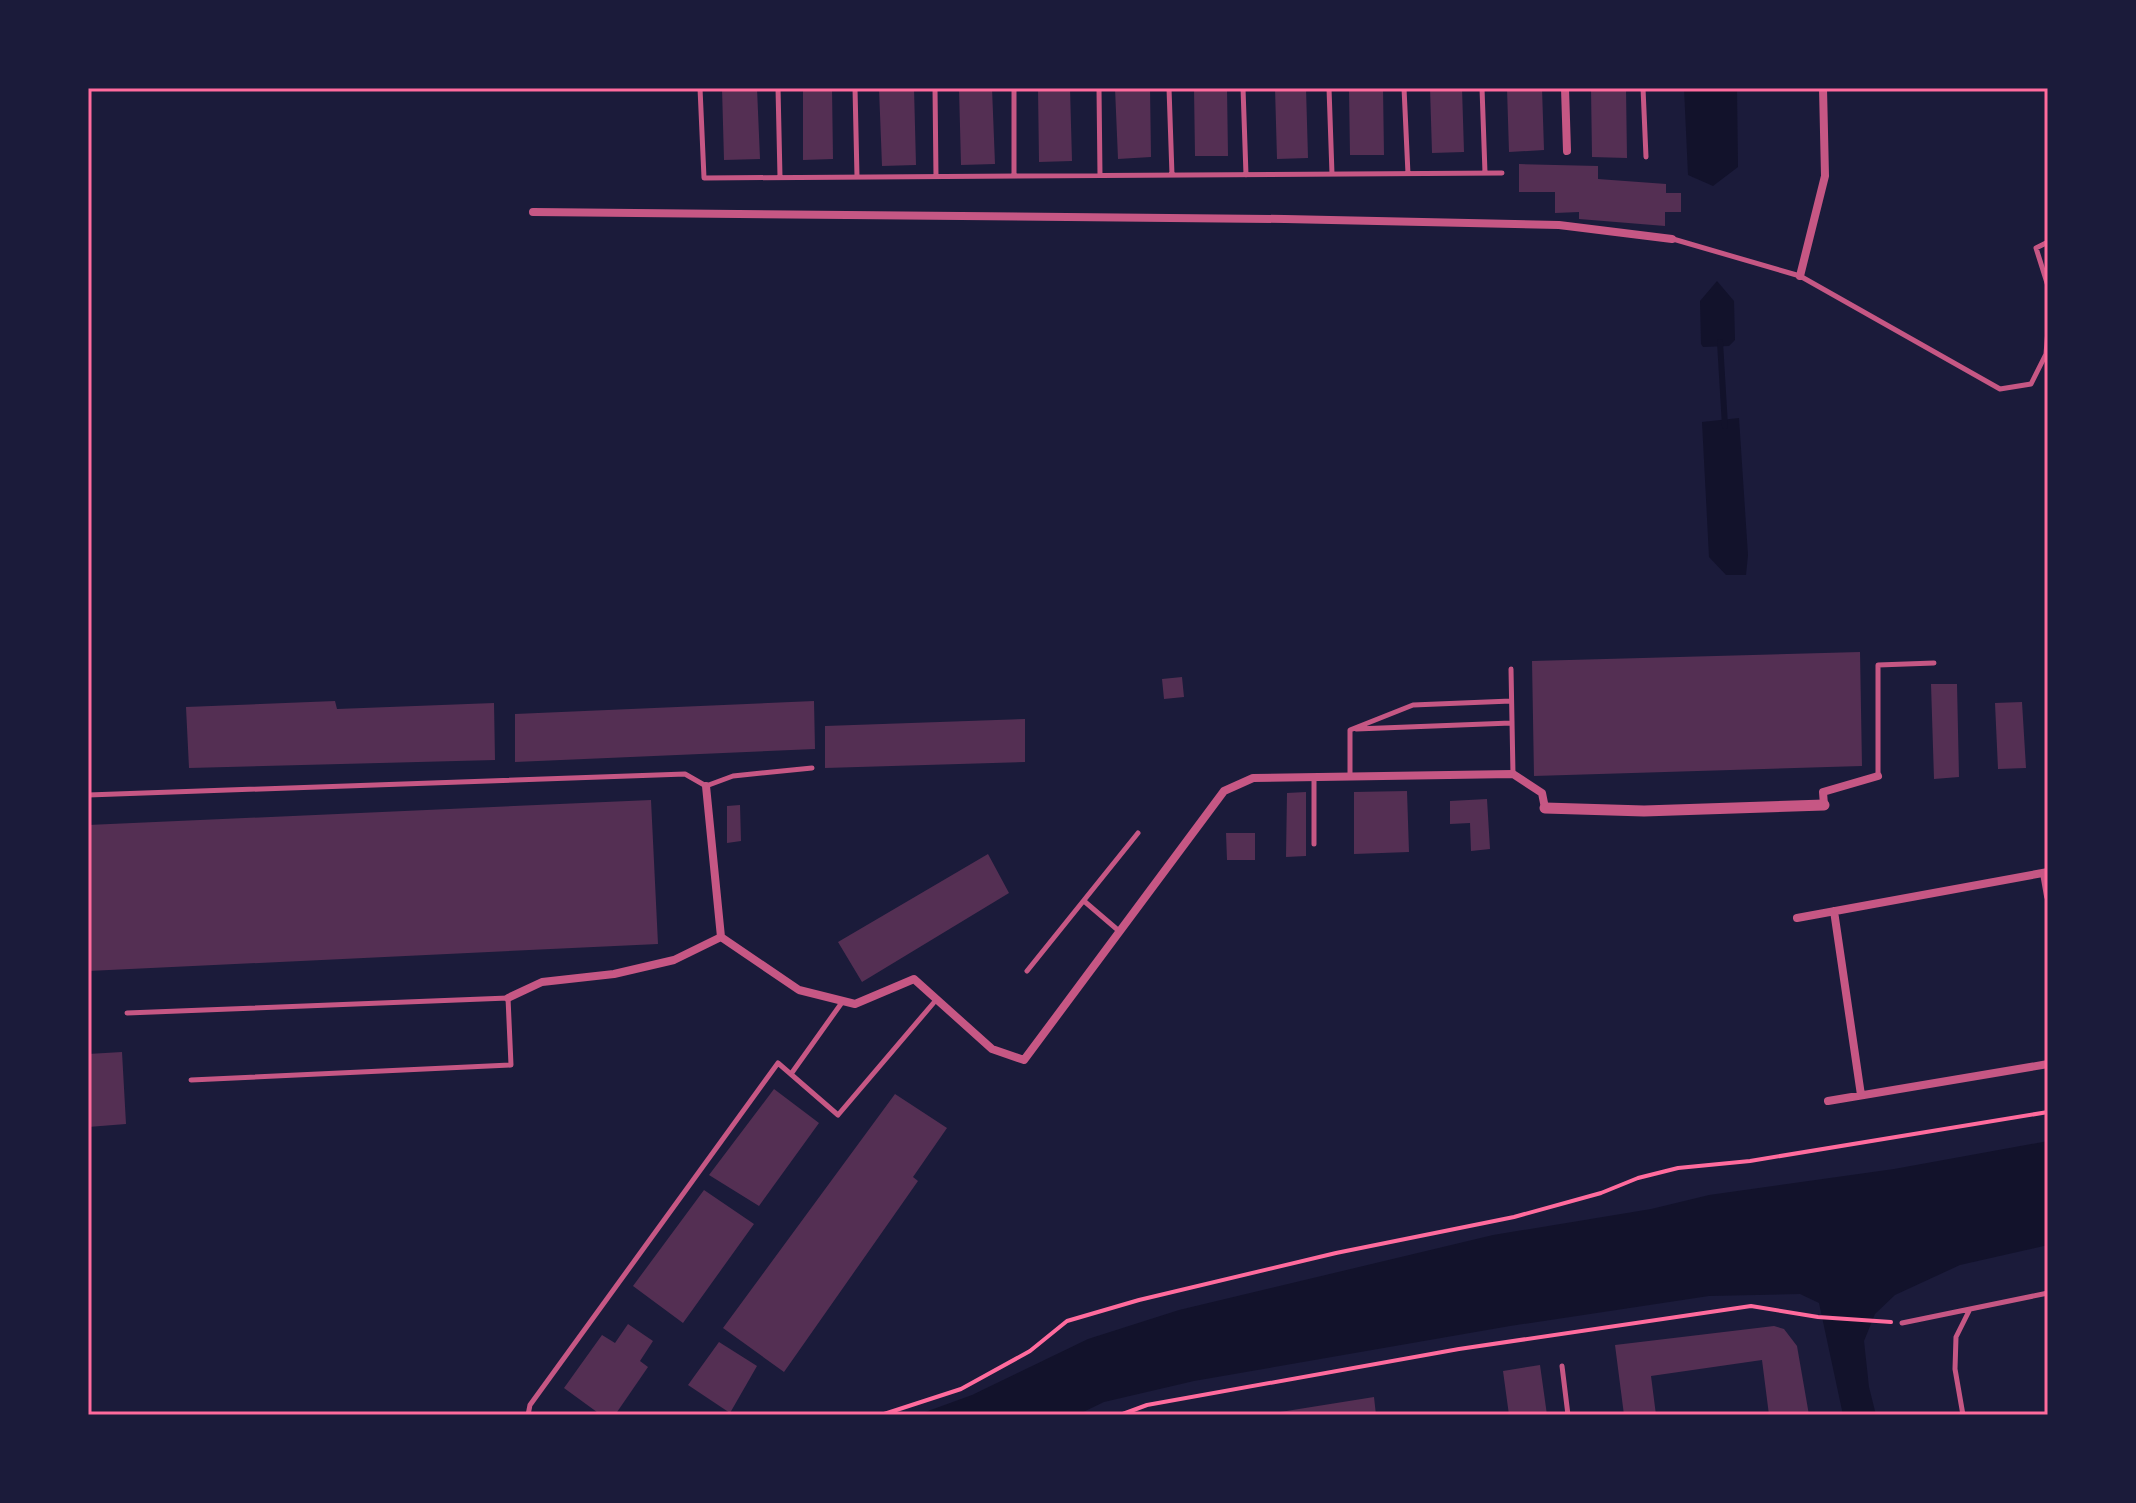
<svg xmlns="http://www.w3.org/2000/svg" width="2136" height="1503" viewBox="0 0 2136 1503" font-family="'Roboto Condensed',sans-serif">
<rect width="100%" height="100%" fill="#1b1b3a"/>
<!-- water -->
<path fill="#12122b" d="M 1684,88 L 1737,88 L 1738,167 L 1713,186 L 1688,175 Z
M 1717,281 L 1734,301 L 1735,340 L 1729,346 L 1703,347 L 1701,344 L 1700,301 Z
M 1739,418 L 1748,555 L 1746,575 L 1726,575 L 1709,557 L 1702,422 Z
M 2048,1141 L 2048,1245 L 1960,1265 L 1895,1295 L 1875,1314 L 1864,1341 L 1869,1387 L 1876,1415 L 1843,1415 L 1819,1303 L 1800,1294 L 1709,1296 L 1510,1326 L 1194,1381 L 1104,1402 L 1077,1415 L 917,1415 L 972,1395 L 1088,1339 L 1179,1310 L 1493,1235 L 1651,1209 L 1709,1195 L 1894,1169 Z"/>
<g fill="none" stroke-linecap="round" stroke-linejoin="round">
<!-- stream -->
<path stroke="#12122b" stroke-width="6" d="M 1720,342 L 1725,426"/>
</g>
<!-- building -->
<path fill="#542f53" d="M 722,88 L 757,88 L 760,159 L 724,160 Z
M 803,88 L 832,88 L 833,159 L 803,160 Z
M 879,88 L 914,88 L 916,165 L 882,166 Z
M 959,88 L 992,88 L 995,164 L 961,165 Z
M 1038,88 L 1070,88 L 1072,161 L 1039,162 Z
M 1115,88 L 1150,88 L 1151,157 L 1118,159 Z
M 1194,88 L 1227,88 L 1228,156 L 1195,156 Z
M 1275,88 L 1306,88 L 1308,158 L 1277,159 Z
M 1349,88 L 1383,88 L 1384,155 L 1350,155 Z
M 1430,88 L 1462,88 L 1464,152 L 1432,153 Z
M 1507,88 L 1542,88 L 1544,150 L 1509,152 Z
M 1591,88 L 1626,88 L 1627,158 L 1592,157 Z
M 1519,164 L 1598,166 L 1598,179 L 1666,184 L 1666,193 L 1681,193 L 1681,212 L 1665,212 L 1665,226 L 1579,219 L 1579,212 L 1555,213 L 1555,192 L 1519,192 Z
M 1860,652 L 1862,766 L 1534,776 L 1532,661 Z
M 1182,677 L 1184,697 L 1164,699 L 1162,679 Z
M 1931,684 L 1957,684 L 1959,777 L 1934,779 Z
M 335,701 L 337,709 L 494,703 L 495,760 L 189,768 L 186,707 Z
M 814,701 L 815,749 L 515,762 L 515,714 Z
M 2022,702 L 2026,768 L 1998,769 L 1995,703 Z
M 1025,719 L 1025,762 L 825,768 L 825,726 Z
M 1407,791 L 1409,852 L 1354,854 L 1354,792 Z
M 1306,792 L 1306,856 L 1286,857 L 1287,793 Z
M 1487,799 L 1490,849 L 1471,851 L 1470,823 L 1450,824 L 1450,801 Z
M 651,800 L 658,944 L 88,971 L 88,825 Z
M 740,805 L 741,841 L 727,843 L 727,806 Z
M 1226,833 L 1255,833 L 1255,860 L 1227,860 Z
M 988,854 L 1009,893 L 862,982 L 838,942 Z
M 122,1052 L 126,1124 L 88,1127 L 88,1054 Z
M 774,1089 L 819,1123 L 759,1206 L 709,1175 Z
M 895,1094 L 947,1128 L 913,1177 L 918,1181 L 784,1372 L 723,1328 Z
M 704,1190 L 754,1224 L 683,1323 L 633,1286 Z
M 628,1324 L 653,1341 L 640,1361 L 648,1367 L 615,1415 L 601,1415 L 564,1388 L 602,1335 L 615,1343 Z
M 1774,1326 L 1784,1329 L 1797,1346 L 1809,1415 L 1769,1415 L 1762,1360 L 1651,1376 L 1656,1415 L 1624,1415 L 1615,1345 Z
M 719,1342 L 757,1366 L 730,1413 L 688,1385 Z
M 1540,1365 L 1547,1415 L 1509,1415 L 1503,1371 Z
M 1374,1397 L 1376,1415 L 1274,1415 L 1274,1413 Z"/>
<g fill="none" stroke-linecap="round" stroke-linejoin="round">
<!-- path -->
<path stroke="#ff6b9d" stroke-width="4" d="M 881,1415 L 961,1389 L 1030,1351 L 1067,1321 L 1139,1300 L 1336,1253 L 1514,1217 L 1601,1193 L 1638,1178 L 1678,1168 L 1750,1161 L 2048,1112
M 1120,1415 L 1147,1405 L 1459,1349 L 1751,1306 L 1818,1317 L 1891,1322"/>
<!-- service -->
<path stroke="#c65784" stroke-width="5" d="M 700,88 L 704,178 L 1502,173
M 778,88 L 780,177
M 855,88 L 857,177
M 935,88 L 936,177
M 1014,88 L 1014,176
M 1099,88 L 1100,176
M 1169,88 L 1172,175
M 1243,88 L 1246,175
M 1329,88 L 1332,174
M 1404,88 L 1408,174
M 1482,88 L 1485,173
M 1643,88 L 1646,157
M 1673,239 L 1800,276 L 2000,389 L 2031,384 L 2046,354 L 2048,330
M 2048,242 L 2036,248 L 2048,286
M 1511,669 L 1513,774
M 1356,729 L 1511,723
M 1878,776 L 1878,665 L 1934,663
M 1350,777 L 1350,730 L 1413,705 L 1511,701
M 88,795 L 685,774 L 706,786 L 733,776 L 812,768
M 1314,844 L 1314,777
M 1084,901 L 1119,931
M 1027,971 L 1138,833
M 127,1013 L 508,998 L 511,1065 L 191,1080
M 791,1074 L 843,1001
M 1902,1323 L 2048,1293
M 1562,1366 L 1568,1415
M 528,1415 L 530,1405 L 778,1063 L 838,1115 L 936,1000
M 1963,1415 L 1955,1369 L 1956,1337 L 1969,1311"/>
<!-- minor -->
<path stroke="#c65784" stroke-width="8" d="M 1565,88 L 1567,151
M 533,212 L 1285,219 L 1559,225 L 1672,239
M 1800,276 L 1825,176 L 1823,88
M 1824,805 L 1823,792 L 1878,776
M 2044,873 L 2048,896
M 1834,911 L 1861,1095
M 1797,918 L 2048,872
M 721,937 L 799,990 L 855,1004 L 914,979 L 992,1049 L 1024,1060 L 1224,791 L 1253,778 L 1513,774 L 1542,793 L 1545,808
M 508,998 L 542,982 L 614,974 L 674,960 L 721,937 L 706,786
M 1828,1101 L 2048,1064"/>
<!-- tertiary -->
<path stroke="#c65784" stroke-width="11" d="M 1545,808 L 1644,811 L 1824,805"/>
</g>
<!-- border -->
<rect width="2136" height="1503" fill="none" stroke="#1b1b3a" stroke-width="180"/>
<rect x="90" y="90" width="1956" height="1323" fill="none" stroke="#ff6b9d" stroke-width="3"/>
</svg>
